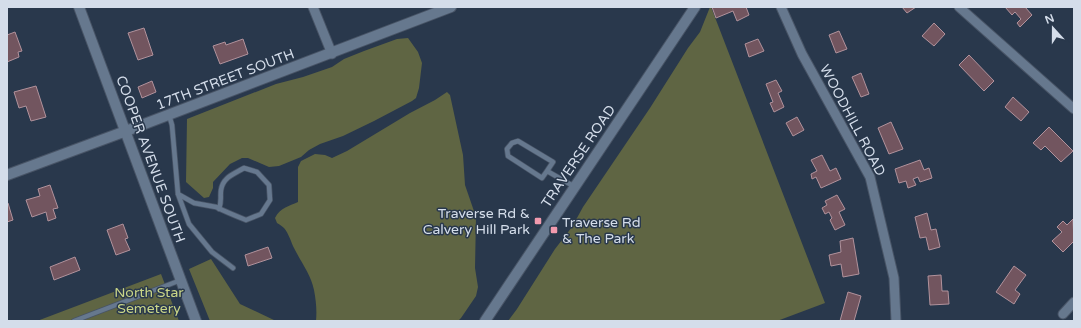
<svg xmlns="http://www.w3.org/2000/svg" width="1081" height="328" viewBox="0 0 1081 328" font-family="'Varela Round',sans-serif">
<rect width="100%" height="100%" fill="#29384c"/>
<!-- green -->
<path fill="#5f6543" d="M 710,7 L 711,7 L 825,303 L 777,321 L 508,321 L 517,309 L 555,249 L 572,227 L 583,207 L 650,108 L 688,48 L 700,32 Z
M 408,38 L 418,52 L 422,63 L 419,88 L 416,98 L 412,101 L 374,121 L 343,136 L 320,144 L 309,150 L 301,157 L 279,166 L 269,167 L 248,158 L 242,158 L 230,164 L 213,182 L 213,188 L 209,197 L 204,198 L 186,182 L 187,119 L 276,84 L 303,77 L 332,67 L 344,59 L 364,51 L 397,39 Z
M 447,92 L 450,95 L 463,155 L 465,185 L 476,217 L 475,268 L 478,287 L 476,296 L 461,318 L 458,321 L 316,321 C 317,310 316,301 314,290 C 311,275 301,262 294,248 C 291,242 289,234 284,228 C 282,226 280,225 277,223 L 275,218 C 280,208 289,206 298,202 L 298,167 L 301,161 L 315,154 L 325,155 L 332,158 L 347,151 L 410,113 L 435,100 Z
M 211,259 L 240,304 L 276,321 L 210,321 L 189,269 Z
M 161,274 L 179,321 L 37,321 Z"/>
<!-- building -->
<path fill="#72555f" stroke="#b1929c" d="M 712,7 L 746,7 L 749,15 L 737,21 L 733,11 L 716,18 Z
M 902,7 L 916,7 L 907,13 Z
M 1005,7 L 1025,7 L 1032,15 L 1020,27 L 1017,23 L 1021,19 L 1015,12 L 1012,15 Z
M 934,23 L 945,34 L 934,46 L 922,36 Z
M 144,28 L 153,55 L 138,60 L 128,33 Z
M 839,31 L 847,49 L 836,53 L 829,35 Z
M 15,32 L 22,51 L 18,52 L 19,57 L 7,62 L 7,35 Z
M 243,39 L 248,54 L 220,64 L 213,46 L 225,42 L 226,45 Z
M 758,39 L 764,51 L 749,57 L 745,44 Z
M 969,55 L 994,81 L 984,91 L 959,65 Z
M 861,73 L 869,94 L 861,97 L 852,77 Z
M 776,80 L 782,91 L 778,93 L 784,107 L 774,112 L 770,103 L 773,102 L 766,84 Z
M 152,81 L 156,92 L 142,98 L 138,87 Z
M 36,86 L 46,117 L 31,121 L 26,106 L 19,108 L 14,92 Z
M 1013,97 L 1029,112 L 1021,121 L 1005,107 Z
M 797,117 L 804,130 L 793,136 L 786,123 Z
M 891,122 L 903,149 L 889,154 L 878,128 Z
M 1049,127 L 1073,151 L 1061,162 L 1045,146 L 1041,150 L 1033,143 Z
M 822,155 L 830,171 L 836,168 L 841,179 L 821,188 L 816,177 L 812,179 L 811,174 L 817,171 L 811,160 Z
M 920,160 L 924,170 L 929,168 L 932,178 L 920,182 L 918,177 L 913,179 L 916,185 L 908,188 L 906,181 L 899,183 L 895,169 Z
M 50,185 L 58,208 L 53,209 L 56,218 L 48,221 L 46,212 L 32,217 L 26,200 L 40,196 L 38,189 Z
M 837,195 L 845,209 L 839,212 L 845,225 L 835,230 L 830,220 L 832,218 L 829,212 L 825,214 L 822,208 L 827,205 L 825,201 Z
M 8,203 L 13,220 L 7,222 L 7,204 Z
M 927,213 L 931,230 L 936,229 L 940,247 L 929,250 L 926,237 L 920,238 L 915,217 Z
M 1073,219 L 1074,241 L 1063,252 L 1052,241 L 1062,232 L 1057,227 L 1063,221 L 1067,225 Z
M 123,224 L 128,238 L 125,239 L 130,250 L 116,255 L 107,230 Z
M 853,238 L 859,274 L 843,277 L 841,264 L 831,266 L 829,255 L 841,252 L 840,241 Z
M 268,247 L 272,258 L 248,266 L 245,255 Z
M 75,257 L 80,270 L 54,280 L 50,267 Z
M 1014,266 L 1026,275 L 1015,290 L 1020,294 L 1014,304 L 996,292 Z
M 941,275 L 942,291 L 948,291 L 949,304 L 930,305 L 928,276 Z
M 848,292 L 861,296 L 854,321 L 840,321 Z"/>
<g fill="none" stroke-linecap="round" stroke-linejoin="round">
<defs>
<path id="lane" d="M 169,115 L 172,125 L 178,194 L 189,224 L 212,252 L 233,268
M 547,171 L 553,162 L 518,141 L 512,143 L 507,149 L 508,156 L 542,178 L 547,171 L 575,187
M 178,194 L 194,203 L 216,207 C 226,212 236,216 246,220 L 261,214 L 270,200 L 269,185 L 257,172 L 244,168 C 234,174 223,177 221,190 C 220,197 222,201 219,209
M 74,321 L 181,280"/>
<path id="street" d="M 313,7 L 332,54
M 781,7 L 802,54 L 870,177 L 894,278 L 896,321
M 959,7 L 1074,109
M 1063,314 L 1074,302"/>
<path id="secondary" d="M 79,7 L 196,321
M 7,175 L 134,128 L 451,7
M 485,321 L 695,7"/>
</defs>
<!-- lane casing -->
<use href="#lane" stroke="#485466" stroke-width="6"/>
<!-- street casing -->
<use href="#street" stroke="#485466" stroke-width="11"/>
<!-- secondary casing -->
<use href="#secondary" stroke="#485466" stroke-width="12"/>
<!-- lane -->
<use href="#lane" stroke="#66788e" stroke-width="4.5"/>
<!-- street -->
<use href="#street" stroke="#66788e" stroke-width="9"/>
<!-- secondary -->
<use href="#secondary" stroke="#66788e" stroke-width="10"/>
</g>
<!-- markers -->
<g fill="#f29aae" stroke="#29384c" stroke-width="1.5">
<rect x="534" y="217" width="8" height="8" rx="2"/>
<rect x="550" y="226" width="8" height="8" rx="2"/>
</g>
<g text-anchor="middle" stroke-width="3" stroke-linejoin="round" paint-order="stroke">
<!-- street labels -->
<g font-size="14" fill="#d4ddea" stroke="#29384c">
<text transform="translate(225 79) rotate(-21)" y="5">17TH STREET SOUTH</text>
<text transform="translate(853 120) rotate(62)" y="5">WOODHILL ROAD</text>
<text transform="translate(578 156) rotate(-56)" y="5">TRAVERSE ROAD</text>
<text transform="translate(151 159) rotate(70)" y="5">COOPER AVENUE SOUTH</text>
</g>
<!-- poi labels -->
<g font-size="14" fill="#d4ddea" stroke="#29384c" text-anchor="end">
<text x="530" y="218">Traverse Rd &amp;<tspan x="530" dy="16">Calvery Hill Park</tspan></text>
<text x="562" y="227" text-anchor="start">Traverse Rd<tspan x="562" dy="16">&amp; The Park</tspan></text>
</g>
<!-- park labels -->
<g font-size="14" fill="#cad687" stroke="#29384c">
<text x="149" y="297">North Star<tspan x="149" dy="16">Semetery</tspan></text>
</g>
</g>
<!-- border -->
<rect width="1081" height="328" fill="none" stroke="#d4ddea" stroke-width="16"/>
<!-- north arrow -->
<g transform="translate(1053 28) rotate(339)" stroke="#29384c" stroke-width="3" paint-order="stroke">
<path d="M0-3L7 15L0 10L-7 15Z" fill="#d4ddea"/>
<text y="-6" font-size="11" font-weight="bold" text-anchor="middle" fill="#d4ddea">N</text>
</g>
</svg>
